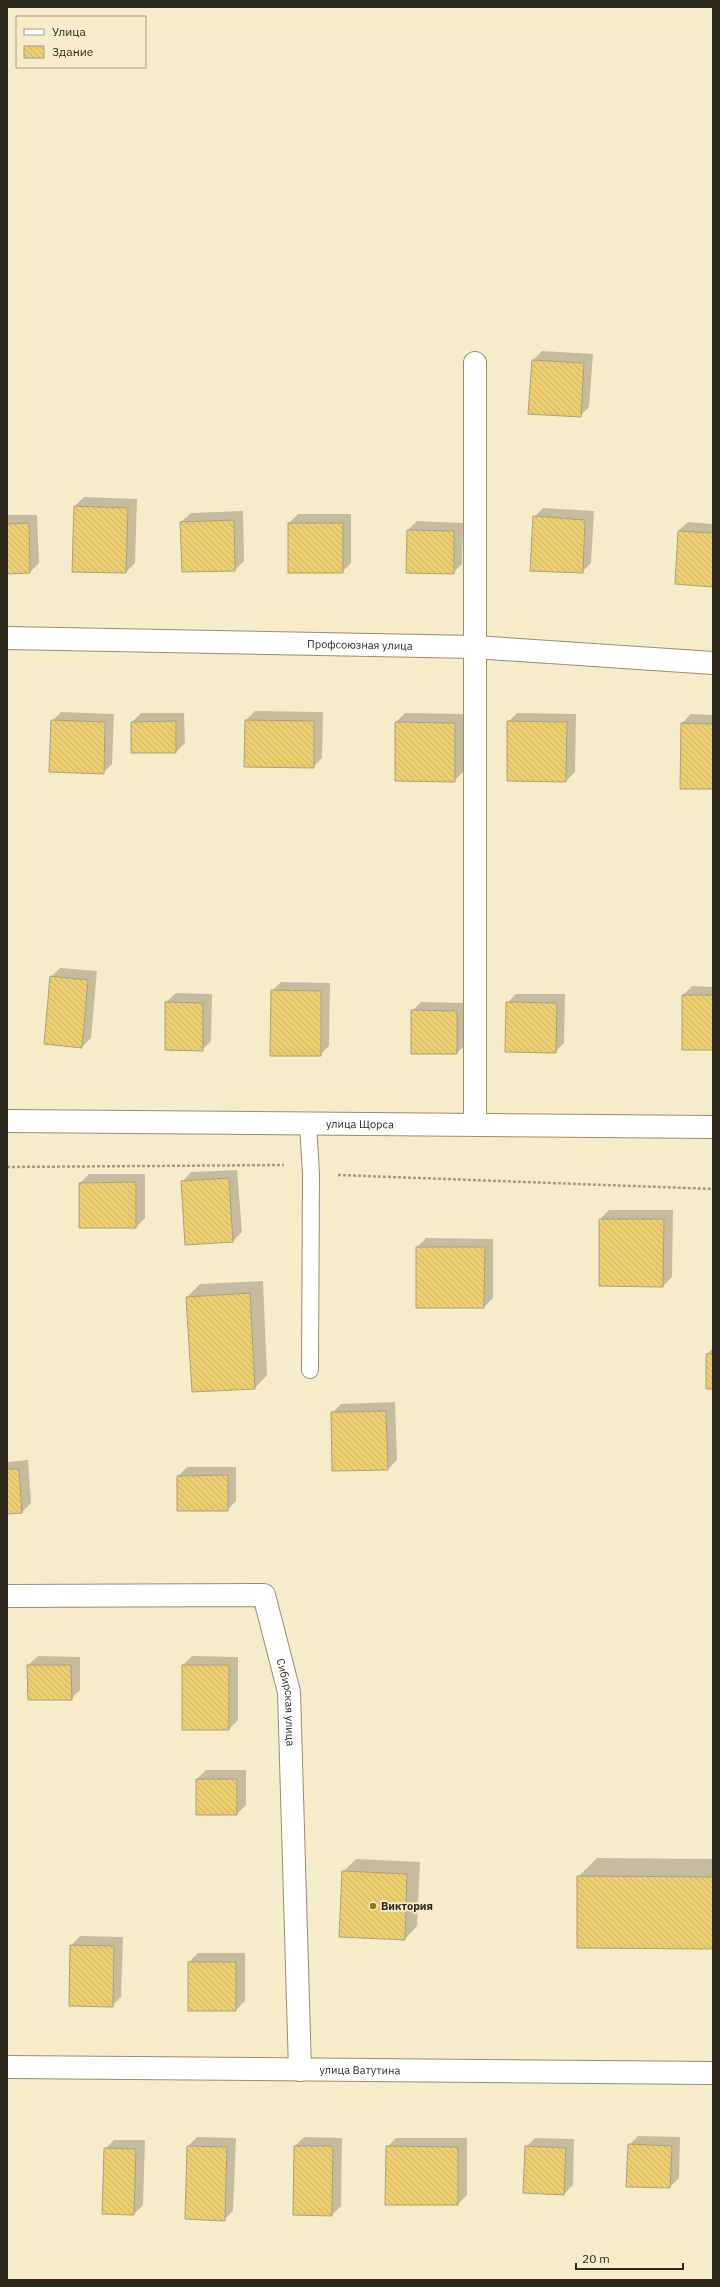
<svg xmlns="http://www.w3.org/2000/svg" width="720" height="2287" viewBox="0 0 720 2287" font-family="'IBM Plex Sans',sans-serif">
<defs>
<pattern id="building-back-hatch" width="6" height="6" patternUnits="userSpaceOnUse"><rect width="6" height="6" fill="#eccf70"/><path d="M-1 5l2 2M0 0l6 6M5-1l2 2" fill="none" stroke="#cbb260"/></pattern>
</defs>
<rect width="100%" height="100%" fill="#f7ecc9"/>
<!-- shadow -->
<path fill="#0003" d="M 542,351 L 593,354 L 589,407 L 580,416 L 533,360 Z
M 84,497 L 137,499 L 135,563 L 126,572 L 75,506 Z
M 543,508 L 594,511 L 591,563 L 582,572 L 534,517 Z
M 243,511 L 244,561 L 235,570 L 181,522 L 191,513 Z
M 298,514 L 351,514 L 351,563 L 342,572 L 289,572 L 289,523 Z
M 7,515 L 37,515 L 39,563 L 30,572 L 7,573 Z
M 417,521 L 463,523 L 462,564 L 453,573 L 408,530 Z
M 688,522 L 713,524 L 713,586 L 678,531 Z
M 255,711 L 323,712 L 322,758 L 313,767 L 246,720 Z
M 61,712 L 114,714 L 112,764 L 103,773 L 52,721 Z
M 141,713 L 184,713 L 185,743 L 176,752 L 132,722 Z
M 405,713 L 464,714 L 463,772 L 454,781 L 396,722 Z
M 517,713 L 576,714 L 575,772 L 566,781 L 508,722 Z
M 691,714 L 713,715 L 713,788 L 682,723 Z
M 60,968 L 97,971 L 91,1038 L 82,1047 L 51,977 Z
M 281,982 L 330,983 L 329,1046 L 320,1055 L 272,991 Z
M 692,986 L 713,987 L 713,1049 L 683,995 Z
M 176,993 L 212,994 L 211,1041 L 202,1050 L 166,1002 Z
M 516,994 L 565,994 L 564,1043 L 555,1052 L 507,1003 Z
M 421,1002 L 466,1003 L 466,1044 L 457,1053 L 412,1011 Z
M 237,1170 L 242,1232 L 233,1241 L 182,1182 L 191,1172 Z
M 89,1174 L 145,1174 L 145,1218 L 136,1227 L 80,1183 Z
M 7,1179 L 8,1220 L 7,1221 Z
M 609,1210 L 673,1210 L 672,1277 L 663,1286 L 600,1285 L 600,1219 Z
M 426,1238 L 493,1239 L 493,1298 L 484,1307 L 417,1247 Z
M 263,1281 L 267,1375 L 255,1388 L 187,1297 L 200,1284 Z
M 713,1348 L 713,1388 L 707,1388 L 707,1354 Z
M 395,1402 L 397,1460 L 388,1469 L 332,1413 L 341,1404 Z
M 28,1460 L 31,1503 L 22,1512 L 7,1513 L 7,1462 Z
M 187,1467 L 236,1467 L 236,1501 L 227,1510 L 178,1476 Z
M 38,1656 L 80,1657 L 80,1690 L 71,1699 L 28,1665 Z
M 192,1656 L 238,1657 L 238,1720 L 229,1729 L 183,1665 Z
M 206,1770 L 246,1770 L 246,1805 L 237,1814 L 197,1814 L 197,1779 Z
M 597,1858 L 713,1859 L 713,1948 L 578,1877 Z
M 356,1859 L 420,1862 L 417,1926 L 405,1939 L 343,1872 Z
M 80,1936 L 123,1937 L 121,1997 L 112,2006 L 71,1946 Z
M 198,1953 L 245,1953 L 245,2001 L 236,2010 L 189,1962 Z
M 638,2136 L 680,2137 L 679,2178 L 670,2187 L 627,2186 L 629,2145 Z
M 197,2137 L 236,2138 L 233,2211 L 224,2220 L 188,2146 Z
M 304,2137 L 342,2138 L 341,2206 L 332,2215 L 295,2146 Z
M 396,2138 L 467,2138 L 467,2195 L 458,2204 L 387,2147 Z
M 535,2138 L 574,2139 L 573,2185 L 564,2194 L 526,2147 Z
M 114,2140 L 145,2140 L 143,2205 L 134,2214 L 105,2149 Z"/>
<!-- building -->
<path fill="url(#building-back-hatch)" stroke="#aba17f" d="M 532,360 L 584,363 L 581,417 L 528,414 Z
M 74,506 L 128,508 L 126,573 L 72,572 Z
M 533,516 L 585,520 L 583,573 L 530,571 Z
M 234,520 L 235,571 L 182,572 L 180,522 Z
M 29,523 L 30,573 L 7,574 L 7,524 Z
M 288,523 L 343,523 L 343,573 L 288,573 Z
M 407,530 L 454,531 L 454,574 L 406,573 Z
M 678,531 L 713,533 L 713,587 L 675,584 Z
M 51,720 L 105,722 L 104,774 L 49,772 Z
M 245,720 L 314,721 L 314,768 L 244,767 Z
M 176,721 L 176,753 L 131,753 L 131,722 Z
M 507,721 L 567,722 L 566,782 L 507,781 Z
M 395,722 L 455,723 L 455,782 L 395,781 Z
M 681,723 L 713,724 L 713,789 L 680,789 Z
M 50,976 L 88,980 L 82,1048 L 44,1044 Z
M 271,990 L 321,991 L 321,1056 L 270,1056 Z
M 682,995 L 713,995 L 713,1050 L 682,1050 Z
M 165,1002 L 203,1003 L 203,1051 L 165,1050 Z
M 506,1002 L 557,1003 L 556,1053 L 505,1052 Z
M 411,1010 L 457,1011 L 457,1054 L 411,1054 Z
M 229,1178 L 233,1242 L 185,1245 L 181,1181 Z
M 136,1182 L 136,1228 L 79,1228 L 79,1183 Z
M 599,1219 L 664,1219 L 663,1287 L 599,1286 Z
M 416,1247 L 485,1247 L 484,1308 L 416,1308 Z
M 250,1293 L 255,1389 L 192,1392 L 186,1297 Z
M 706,1354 L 713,1354 L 713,1389 L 706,1389 Z
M 386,1411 L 388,1470 L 332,1471 L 331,1412 Z
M 7,1469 L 19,1469 L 22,1513 L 7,1514 Z
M 228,1475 L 228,1511 L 177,1511 L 177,1476 Z
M 27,1665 L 71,1665 L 72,1700 L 28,1700 Z
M 182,1665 L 229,1665 L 229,1730 L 182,1730 Z
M 196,1779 L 237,1779 L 237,1815 L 196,1815 Z
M 342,1871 L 407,1874 L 405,1940 L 339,1937 Z
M 577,1876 L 713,1877 L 713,1949 L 577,1948 Z
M 70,1945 L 114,1946 L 113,2007 L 69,2006 Z
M 188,1962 L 236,1962 L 236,2011 L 188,2011 Z
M 628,2144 L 672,2146 L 670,2188 L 626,2187 Z
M 187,2146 L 227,2147 L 225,2221 L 185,2219 Z
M 294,2146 L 333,2146 L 332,2216 L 293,2215 Z
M 386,2146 L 458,2147 L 458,2205 L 385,2205 Z
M 525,2146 L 566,2148 L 564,2195 L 523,2193 Z
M 104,2148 L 136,2149 L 134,2215 L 102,2214 Z"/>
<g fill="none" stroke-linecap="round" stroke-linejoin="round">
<defs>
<path id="service" d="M 308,1124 L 311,1174 L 310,1370"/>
<g id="minor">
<path d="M 475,363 L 475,1125"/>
<path id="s1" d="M 7,638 L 475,647 L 713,663"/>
<path id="s2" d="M 7,1596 L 264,1595 L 289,1692 L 300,2070"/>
<path id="s3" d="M 7,2067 L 713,2073"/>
</g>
<g id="secondary">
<path id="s4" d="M 7,1121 L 713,1127"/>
</g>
</defs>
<!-- service casing -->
<use href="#service" stroke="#988e6e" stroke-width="18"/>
<!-- minor casing -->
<use href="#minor" stroke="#988e6e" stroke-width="24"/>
<!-- secondary casing -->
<use href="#secondary" stroke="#988e6e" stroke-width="24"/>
<!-- path -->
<path stroke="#a59c82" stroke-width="2.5" stroke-dasharray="3 2" stroke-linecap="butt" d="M 7,1167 L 284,1165
M 338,1175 L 713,1189"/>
<!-- service -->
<use href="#service" stroke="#fff" stroke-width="16"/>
<!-- minor -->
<use href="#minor" stroke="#fff" stroke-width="22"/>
<!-- secondary -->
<use href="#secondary" stroke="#fff" stroke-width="22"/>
</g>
<!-- markers -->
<circle fill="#947b22" stroke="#f7ecc9" stroke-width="1.5" cx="373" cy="1906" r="4"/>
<g text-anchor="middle" stroke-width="3.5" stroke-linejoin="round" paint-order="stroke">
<!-- street labels -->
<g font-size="11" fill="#2e291c" stroke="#f7ecc9">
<text dy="4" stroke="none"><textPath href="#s1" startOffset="353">Профсоюзная улица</textPath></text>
<text dy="4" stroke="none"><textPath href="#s4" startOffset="353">улица Щорса</textPath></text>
<text dy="4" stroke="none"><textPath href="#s2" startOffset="367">Сибирская улица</textPath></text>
<text dy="4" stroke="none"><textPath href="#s3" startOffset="353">улица Ватутина</textPath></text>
</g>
<!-- poi labels -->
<g font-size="11" font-weight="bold" fill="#2e291c" stroke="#f7ecc9" text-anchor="start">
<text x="381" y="1910">Виктория</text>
</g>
</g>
<!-- border -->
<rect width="720" height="2287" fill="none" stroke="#2e291c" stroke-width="16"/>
<!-- legend -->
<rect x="16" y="16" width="130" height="52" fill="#f7ecc9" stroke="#a79e84"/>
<rect x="24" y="29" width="20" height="6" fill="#ffffff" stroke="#a79e84"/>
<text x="52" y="36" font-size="12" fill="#2e291c">Улица</text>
<rect x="24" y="46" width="20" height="12" fill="url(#building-back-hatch)" stroke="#a79e84"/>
<text x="52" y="56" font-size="12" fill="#2e291c">Здание</text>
<!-- scale -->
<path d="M576 2263v6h107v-6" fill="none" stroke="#2e291c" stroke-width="2"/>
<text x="582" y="2263" font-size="12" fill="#2e291c" stroke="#f7ecc9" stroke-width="3" paint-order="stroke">20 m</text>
</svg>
